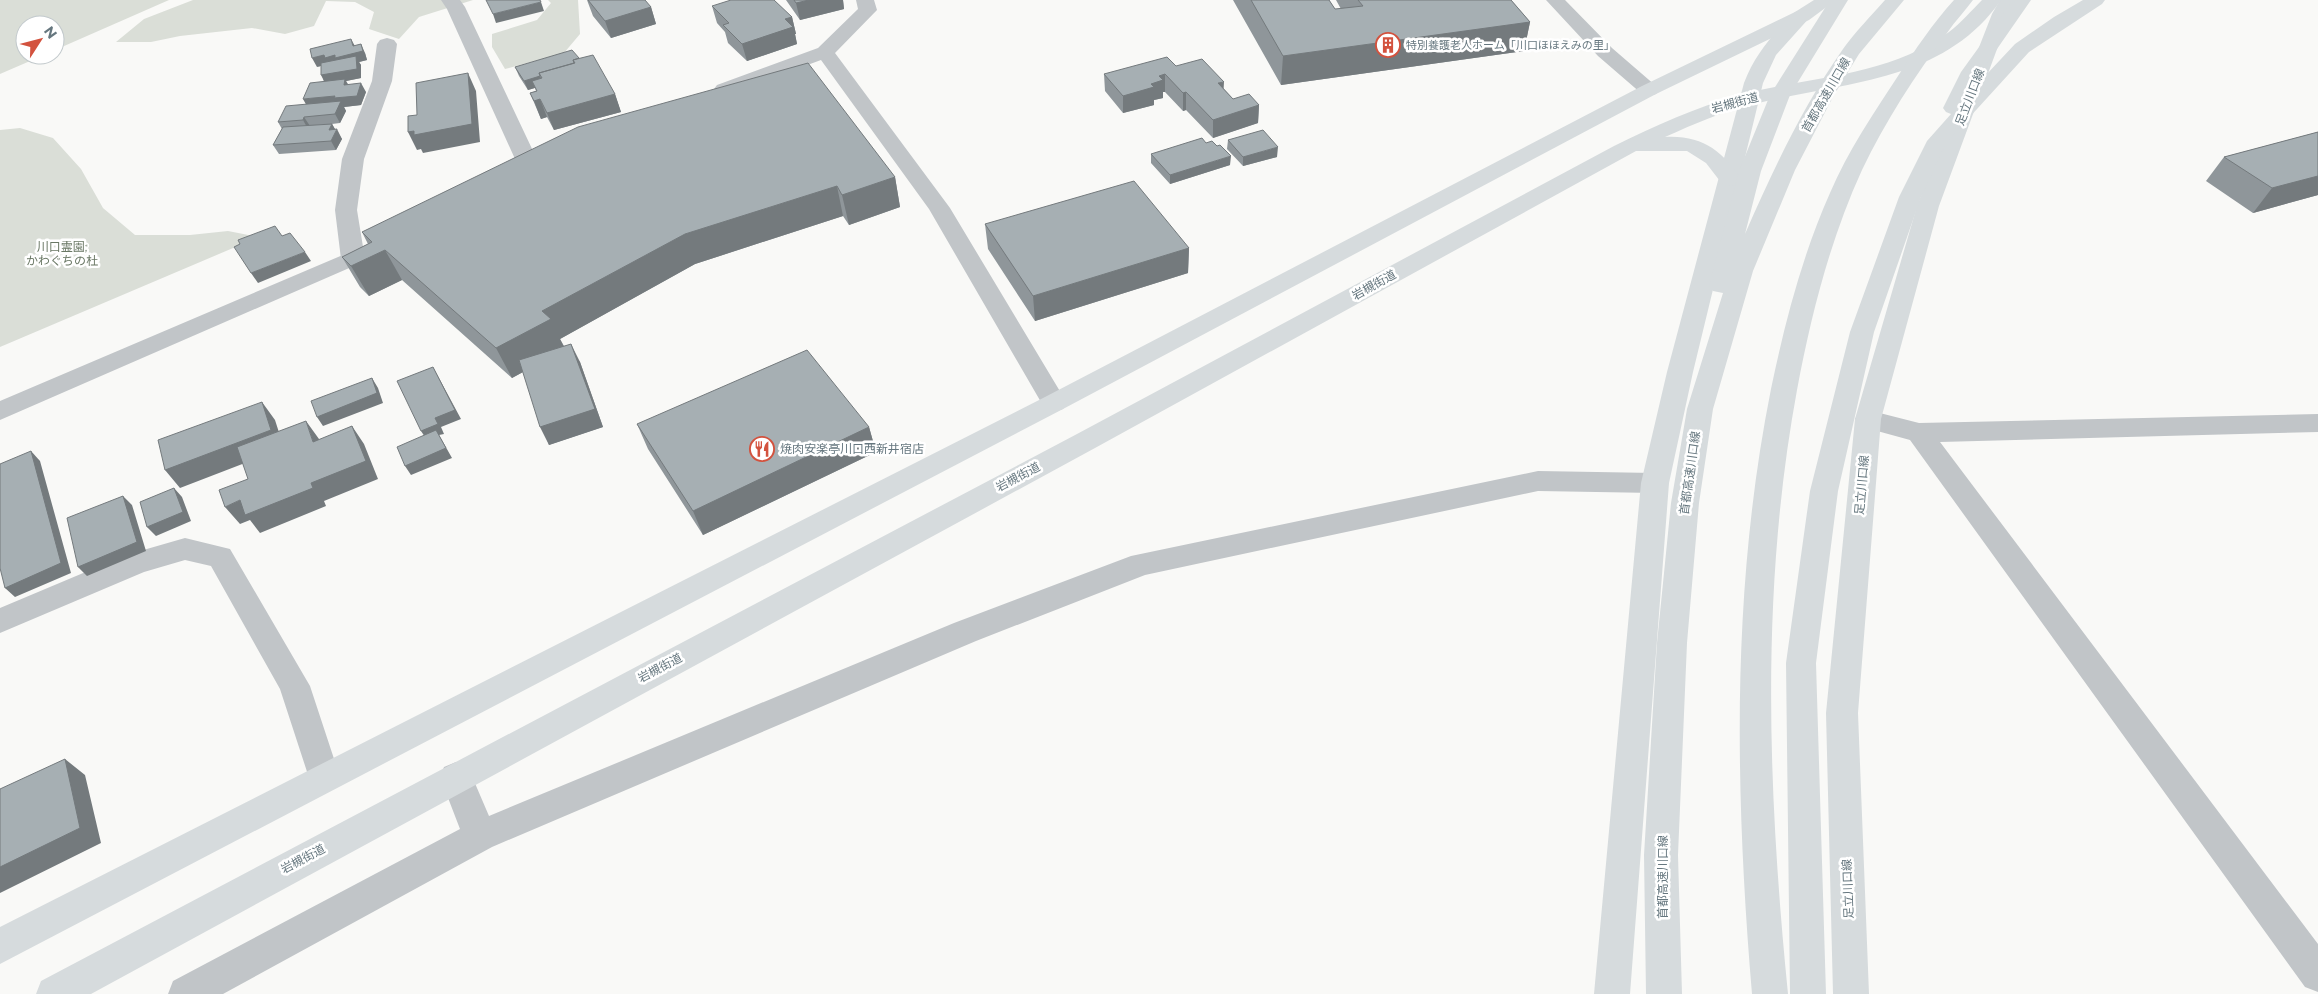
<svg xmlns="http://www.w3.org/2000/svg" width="2318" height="994" viewBox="0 0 2318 994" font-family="Montserrat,'Noto Sans JP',sans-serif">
<rect width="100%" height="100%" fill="#f9f9f7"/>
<!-- green -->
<path fill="#daded7" d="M 0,0 L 169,0 L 55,50 L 55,25 L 25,25 L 25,55 L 44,55 L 0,74 Z
M 193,0 L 473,0 L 419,17 L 399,39 L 369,29 L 374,12 L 355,2 L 326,1 L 314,26 L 285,34 L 252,28 L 180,36 L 151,42 L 116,42 L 144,19 Z
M 548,0 L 578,0 L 580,34 L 564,53 L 505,69 L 492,47 L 492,34 L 537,20 L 551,3 Z
M 20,128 L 53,138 L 81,169 L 103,208 L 135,235 L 190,235 L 228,231 L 259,237 L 0,347 L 0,130 Z"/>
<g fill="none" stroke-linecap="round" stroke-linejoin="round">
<!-- service -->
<path fill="#c1c5c8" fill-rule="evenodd" d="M 387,38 L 394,40 L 397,44 L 392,81 L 364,159 L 357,210 L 365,259 L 361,264 L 353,266 L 345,264 L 341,259 L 335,210 L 342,159 L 372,81 L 377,44 L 380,40 Z"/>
<!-- minor -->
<path fill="#c1c5c8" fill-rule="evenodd" d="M 441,0 L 460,0 L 465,7 L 542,170 L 539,175 L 531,176 L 523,175 L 520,170 L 447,9 Z
M 856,0 L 874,0 L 877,10 L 835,53 L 950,208 L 1067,403 L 1063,409 L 1054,412 L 1045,409 L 929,209 L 821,60 L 731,93 L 724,95 L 717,93 L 714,89 L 717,85 L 818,48 L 858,9 Z
M 1546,0 L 1565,0 L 1612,48 L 1656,86 L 1659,90 L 1656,94 L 1649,96 L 1642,94 L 1598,56 Z
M 378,240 L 386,242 L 389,247 L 386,252 L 0,420 L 0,401 Z
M 1868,410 L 1919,423 L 2318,414 L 2318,432 L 1940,442 L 2318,944 L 2318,992 L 2305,987 L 1910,440 L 1859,426 L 1855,419 L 1859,412 Z
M 1538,471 L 1655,473 L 1665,476 L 1669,483 L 1665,490 L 1655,493 L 1538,491 L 1145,575 L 976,641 L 492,847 L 223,994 L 168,994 L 173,981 L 460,829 L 440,777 L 444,767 L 456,762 L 468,767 L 489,816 L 954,623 L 1131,556 Z
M 185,538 L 230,549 L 310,686 L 340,777 L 336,787 L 324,792 L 312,787 L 280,689 L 211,566 L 185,560 L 144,572 L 0,633 L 0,608 L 126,555 Z"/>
<!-- secondary -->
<path fill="#d6dbdd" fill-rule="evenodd" d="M 2000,0 L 2018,0 L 2010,14 L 1939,206 L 1881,419 L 1858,713 L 1869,994 L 1833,994 L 1826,713 L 1855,419 L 1917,206 L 1992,14 Z
M 1802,10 L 1809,12 L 1811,16 L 1776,55 L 1763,83 L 1693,372 L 1669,483 L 1630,994 L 1594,994 L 1641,483 L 1667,372 L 1744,83 C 1755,54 1773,34 1795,12 Z"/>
<!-- trunk -->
<path fill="#d6dbdd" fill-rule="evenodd" d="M 1814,0 L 1836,0 L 1809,20 L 1656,94 L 1063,409 L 0,964 L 0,927 L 1045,397 L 1642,86 L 1795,12 Z
M 1982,0 L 2001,0 C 1944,83 1842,82 1754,104 C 1724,111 1694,124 1665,137 C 1703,135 1722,151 1742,180 L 1739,185 L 1731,186 L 1723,185 L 1706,163 L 1687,151 L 1636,151 L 1095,448 L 91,994 L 36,994 L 41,981 L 1077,434 L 1614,146 C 1655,126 1696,107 1740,95 C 1811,76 1887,77 1949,32 C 1961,23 1971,11 1982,0 Z"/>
<!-- motorway -->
<path fill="#d6dbdd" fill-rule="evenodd" d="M 1830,0 L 1848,0 L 1790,95 L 1761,171 L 1745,234 C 1773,170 1803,106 1843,49 C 1855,32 1871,16 1885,0 L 1904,0 L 1859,54 L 1834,95 L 1795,170 L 1753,271 L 1713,409 L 1699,503 L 1687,643 L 1678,855 L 1682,994 L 1646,994 L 1644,855 L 1657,643 L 1671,503 L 1687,409 L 1723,293 L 1713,291 L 1709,286 L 1739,171 L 1770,95 Z
M 1954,0 L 1973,0 C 1965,11 1955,21 1947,33 C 1915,75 1885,122 1862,170 C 1830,240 1811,315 1797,390 C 1760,591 1768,792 1788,994 L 1752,994 C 1735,791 1731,589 1771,389 C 1785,322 1802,256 1830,193 C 1848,151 1873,114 1898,76 C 1915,50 1933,23 1954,0 Z
M 2013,0 L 2031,0 L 1981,72 L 1971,91 L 2015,44 L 2054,17 L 2083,0 L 2105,0 L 2102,4 L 2029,52 L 1946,143 L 1921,197 L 1874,332 L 1838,491 L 1816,663 L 1826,994 L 1790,994 L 1786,663 L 1810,491 L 1850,332 L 1899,197 L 1927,141 L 1951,114 L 1946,112 L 1943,108 L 1961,72 Z"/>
</g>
<!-- wall -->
<path fill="#8f969a" d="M 587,0 L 651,7 L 656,24 L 611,38 L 593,16 Z
M 786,0 L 843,0 L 844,9 L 800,20 Z
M 1233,0 L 1329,0 L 1335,9 L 1341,9 L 1336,0 L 1511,0 L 1530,22 L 1524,51 L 1281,85 Z
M 712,6 L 792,17 L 796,34 L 795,34 L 797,44 L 747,61 L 728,43 L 725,32 L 717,23 Z
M 354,46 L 365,53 L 367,60 L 359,62 L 361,65 L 361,78 L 346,81 L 348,84 L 366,92 L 361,105 L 344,107 L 346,111 L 340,123 L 332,124 L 335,129 L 342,139 L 336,150 L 279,154 L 273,145 L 282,129 L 278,122 L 306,104 L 324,82 L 321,66 L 317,67 Z
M 579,58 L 615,94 L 621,112 L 554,130 L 547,117 L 541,119 L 530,93 L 536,91 L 535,88 L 528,90 L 519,76 L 515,67 Z
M 1176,66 L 1224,89 L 1233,99 L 1259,105 L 1258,123 L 1213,138 L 1186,110 L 1183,111 L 1165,92 L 1163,92 L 1163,98 L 1154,100 L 1154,105 L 1123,113 L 1105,91 L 1104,74 Z
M 2318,132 L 2318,195 L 2253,213 L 2206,181 L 2224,157 Z
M 1228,140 L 1277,157 L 1243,166 L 1227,149 Z
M 1151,154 L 1230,165 L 1170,184 L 1151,163 Z
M 895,177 L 900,207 L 849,225 L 843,216 L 695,264 L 560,339 L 564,346 L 580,362 L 603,427 L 549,445 L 523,372 L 512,378 L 402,280 L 369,296 L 360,287 L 342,257 L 368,244 L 362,232 Z
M 985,224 L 1189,248 L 1188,273 L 1035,321 L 988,249 Z
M 637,424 L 869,427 L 876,452 L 703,535 L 648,449 Z"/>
<!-- shaded-wall -->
<path fill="#747a7d" d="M 809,0 L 843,0 L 844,9 L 800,20 L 796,3 Z
M 541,2 L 544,11 L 496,23 L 493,14 Z
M 651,7 L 656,24 L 611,38 L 605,21 Z
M 792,17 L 796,34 L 795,34 L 797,44 L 747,61 L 742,44 L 785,19 Z
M 1530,22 L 1524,51 L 1281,85 L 1283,56 Z
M 351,39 L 356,48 L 361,44 L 365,53 L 367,60 L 359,62 L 361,65 L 361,78 L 346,81 L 350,89 L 326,85 L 321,75 L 328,64 L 317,67 L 312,58 L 353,46 Z
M 468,73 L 476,91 L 480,142 L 423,153 L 421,149 L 417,150 L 408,132 Z
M 1165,74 L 1165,92 L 1163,92 L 1163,98 L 1154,100 L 1154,105 L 1123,113 L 1123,96 L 1159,76 Z
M 540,76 L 544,85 L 528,90 L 524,81 Z
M 1224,82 L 1223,99 L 1218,83 Z
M 361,83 L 366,92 L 361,105 L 344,107 L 346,111 L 340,123 L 335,114 L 308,108 L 303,99 L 335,96 Z
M 1186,92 L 1186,110 L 1183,111 L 1183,93 Z
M 615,94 L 621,112 L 554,130 L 547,113 Z
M 540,99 L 547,117 L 541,119 L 534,101 Z
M 1259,105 L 1258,123 L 1213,138 L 1213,120 Z
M 304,117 L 310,126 L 308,129 L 303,120 Z
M 332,124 L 336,131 L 337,129 L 342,139 L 336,150 L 331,141 L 329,130 Z
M 1278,147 L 1277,157 L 1243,166 L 1243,157 Z
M 1231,156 L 1230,165 L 1170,184 L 1170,175 Z
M 2318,176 L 2318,195 L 2253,213 L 2272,188 Z
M 895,177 L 900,207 L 849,225 L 842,195 Z
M 837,186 L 843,216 L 695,264 L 560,339 L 565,349 L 512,378 L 496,348 L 542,311 L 685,234 Z
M 1189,248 L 1188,273 L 1035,321 L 1033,296 Z
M 385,250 L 402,280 L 369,296 L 351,266 Z
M 305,252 L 311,261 L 258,283 L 251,273 Z
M 571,344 L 580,362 L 603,427 L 549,445 L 540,427 Z
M 433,367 L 461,419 L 441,427 L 444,434 L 439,435 L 452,458 L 411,475 L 405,466 L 427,440 L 421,431 L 435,418 Z
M 372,378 L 378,388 L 383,403 L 323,426 L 317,417 Z
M 262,402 L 275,420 L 284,448 L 180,488 L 165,470 Z
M 306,421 L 319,439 L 326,460 L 313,442 Z
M 352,426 L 364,444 L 378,479 L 324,501 L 326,506 L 260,533 L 250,520 L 240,524 L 225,507 L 240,500 L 311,483 Z
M 869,427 L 876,452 L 703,535 L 693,511 Z
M 31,451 L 40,461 L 71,573 L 15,597 L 5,588 Z
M 174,488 L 182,497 L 191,521 L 156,536 L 147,527 Z
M 123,496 L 132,505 L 146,551 L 87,576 L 78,567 Z
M 65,759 L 85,775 L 101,843 L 0,893 L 0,867 Z"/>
<!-- building -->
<path fill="#a6afb3" stroke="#747a7d" d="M 486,0 L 540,0 L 541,2 L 493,14 Z
M 588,0 L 645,0 L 651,7 L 605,21 Z
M 731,0 L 774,0 L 792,17 L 785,19 L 793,27 L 742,44 L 723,25 L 729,23 L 712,6 Z
M 794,0 L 809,0 L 796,3 Z
M 1251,0 L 1329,0 L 1335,9 L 1363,6 L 1358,0 L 1511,0 L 1530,22 L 1283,56 Z
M 351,39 L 353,46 L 361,44 L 363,51 L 335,58 L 335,55 L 325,58 L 324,55 L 312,58 L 310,49 Z
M 572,50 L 579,58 L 573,60 L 574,63 L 539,73 L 540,76 L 524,81 L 515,67 Z
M 593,55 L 615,94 L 547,113 L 540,99 L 534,101 L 530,93 L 537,91 L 532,81 L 542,78 L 539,73 L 575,63 L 573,60 Z
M 356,56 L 357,69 L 321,75 L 321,63 Z
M 1167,57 L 1176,66 L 1202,59 L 1224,82 L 1218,83 L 1233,99 L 1249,94 L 1259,105 L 1213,120 L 1186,92 L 1183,93 L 1165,74 L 1159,76 L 1163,80 L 1151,84 L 1154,87 L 1123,96 L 1104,74 Z
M 808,63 L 895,177 L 842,195 L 837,186 L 685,234 L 542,311 L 551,319 L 496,348 L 385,250 L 351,266 L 342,257 L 372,242 L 362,232 L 578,127 Z
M 468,73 L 472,124 L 414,135 L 414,131 L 408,132 L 408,116 L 417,115 L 416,83 Z
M 345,79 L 344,85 L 361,83 L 357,96 L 334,98 L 335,96 L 303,99 L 310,83 Z
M 341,101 L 335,114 L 304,117 L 303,120 L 278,122 L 286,106 Z
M 332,124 L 329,130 L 337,129 L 331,141 L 273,145 L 283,127 Z
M 1263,130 L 1278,147 L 1243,157 L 1228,140 Z
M 2318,132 L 2318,176 L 2272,188 L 2224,157 Z
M 1202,138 L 1206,143 L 1212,141 L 1217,146 L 1220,145 L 1231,156 L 1170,175 L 1151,154 Z
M 1134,181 L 1189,248 L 1033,296 L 985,224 Z
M 275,226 L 282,236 L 290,233 L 305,252 L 251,273 L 234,247 L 240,244 L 238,240 Z
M 571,344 L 595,409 L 540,427 L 519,360 Z
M 807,350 L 869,427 L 693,511 L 637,424 Z
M 433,367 L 455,410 L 435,418 L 438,424 L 421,431 L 397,381 Z
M 372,378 L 377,393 L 317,417 L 311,401 Z
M 262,402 L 271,430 L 165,470 L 158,440 Z
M 306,421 L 313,442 L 352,426 L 366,461 L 311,483 L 313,488 L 245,515 L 240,500 L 225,507 L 219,490 L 248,479 L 237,447 Z
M 436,430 L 446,448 L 405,466 L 397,447 Z
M 31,451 L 61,563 L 5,588 L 0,568 L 0,464 Z
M 174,488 L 183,512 L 147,527 L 140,502 Z
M 123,496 L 137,542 L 78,567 L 67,518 Z
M 65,759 L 80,828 L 0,867 L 0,789 Z"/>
<!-- icons -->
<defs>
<symbol id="building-ring" viewBox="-11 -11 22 22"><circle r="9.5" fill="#fff" stroke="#d3523e" stroke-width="1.5"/><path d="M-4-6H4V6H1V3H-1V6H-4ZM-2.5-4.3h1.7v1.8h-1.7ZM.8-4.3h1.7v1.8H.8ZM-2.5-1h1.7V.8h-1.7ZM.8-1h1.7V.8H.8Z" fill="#d3523e"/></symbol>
<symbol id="restaurant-ring" viewBox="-11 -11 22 22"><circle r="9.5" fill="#fff" stroke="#d3523e" stroke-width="1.5"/><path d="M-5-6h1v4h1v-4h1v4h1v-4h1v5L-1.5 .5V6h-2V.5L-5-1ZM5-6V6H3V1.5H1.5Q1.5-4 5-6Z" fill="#d3523e"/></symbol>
</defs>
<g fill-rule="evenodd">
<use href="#building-ring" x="1374" y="31" width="28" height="28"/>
<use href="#restaurant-ring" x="748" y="435" width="28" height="28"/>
</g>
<g text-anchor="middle" stroke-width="5" stroke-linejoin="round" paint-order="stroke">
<!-- far-poi labels -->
<g font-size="11" fill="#66777f" stroke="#fff" text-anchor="start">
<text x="1406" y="49">特別養護老人ホーム「川口ほほえみの里」</text>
</g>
<!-- street labels -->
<g font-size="12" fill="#66777f" stroke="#fff">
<text transform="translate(1826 95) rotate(-60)" y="4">首都高速川口線</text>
<text transform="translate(1970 97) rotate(-69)" y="4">足立川口線</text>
<text transform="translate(1735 103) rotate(-15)" y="4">岩槻街道</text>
<text transform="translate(1374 285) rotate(-29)" y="4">岩槻街道</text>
<text transform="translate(1690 473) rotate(-82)" y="4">首都高速川口線</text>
<text transform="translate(1018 477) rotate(-28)" y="4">岩槻街道</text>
<text transform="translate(1862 485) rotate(-85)" y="4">足立川口線</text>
<text transform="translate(660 668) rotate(-28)" y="4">岩槻街道</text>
<text transform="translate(303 859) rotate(-28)" y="4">岩槻街道</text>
<text transform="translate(1663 877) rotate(-90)" y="4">首都高速川口線</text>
<text transform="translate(1848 889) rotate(-92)" y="4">足立川口線</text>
</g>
<!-- park labels -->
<g font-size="12" fill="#6a7865" stroke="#fff">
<text x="62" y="251">川口霊園;<tspan x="62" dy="14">かわぐちの杜</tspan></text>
</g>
<!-- poi labels -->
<g font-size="12" fill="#66777f" stroke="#fff" text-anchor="start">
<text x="780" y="453">焼肉安楽亭川口西新井宿店</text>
</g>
</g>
<!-- north arrow -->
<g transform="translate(40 40) rotate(54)"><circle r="24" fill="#ffffff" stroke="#c2c9cc"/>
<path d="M0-4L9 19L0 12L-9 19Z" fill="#d3523e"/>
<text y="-8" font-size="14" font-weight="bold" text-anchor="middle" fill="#66777f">N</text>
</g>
</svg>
